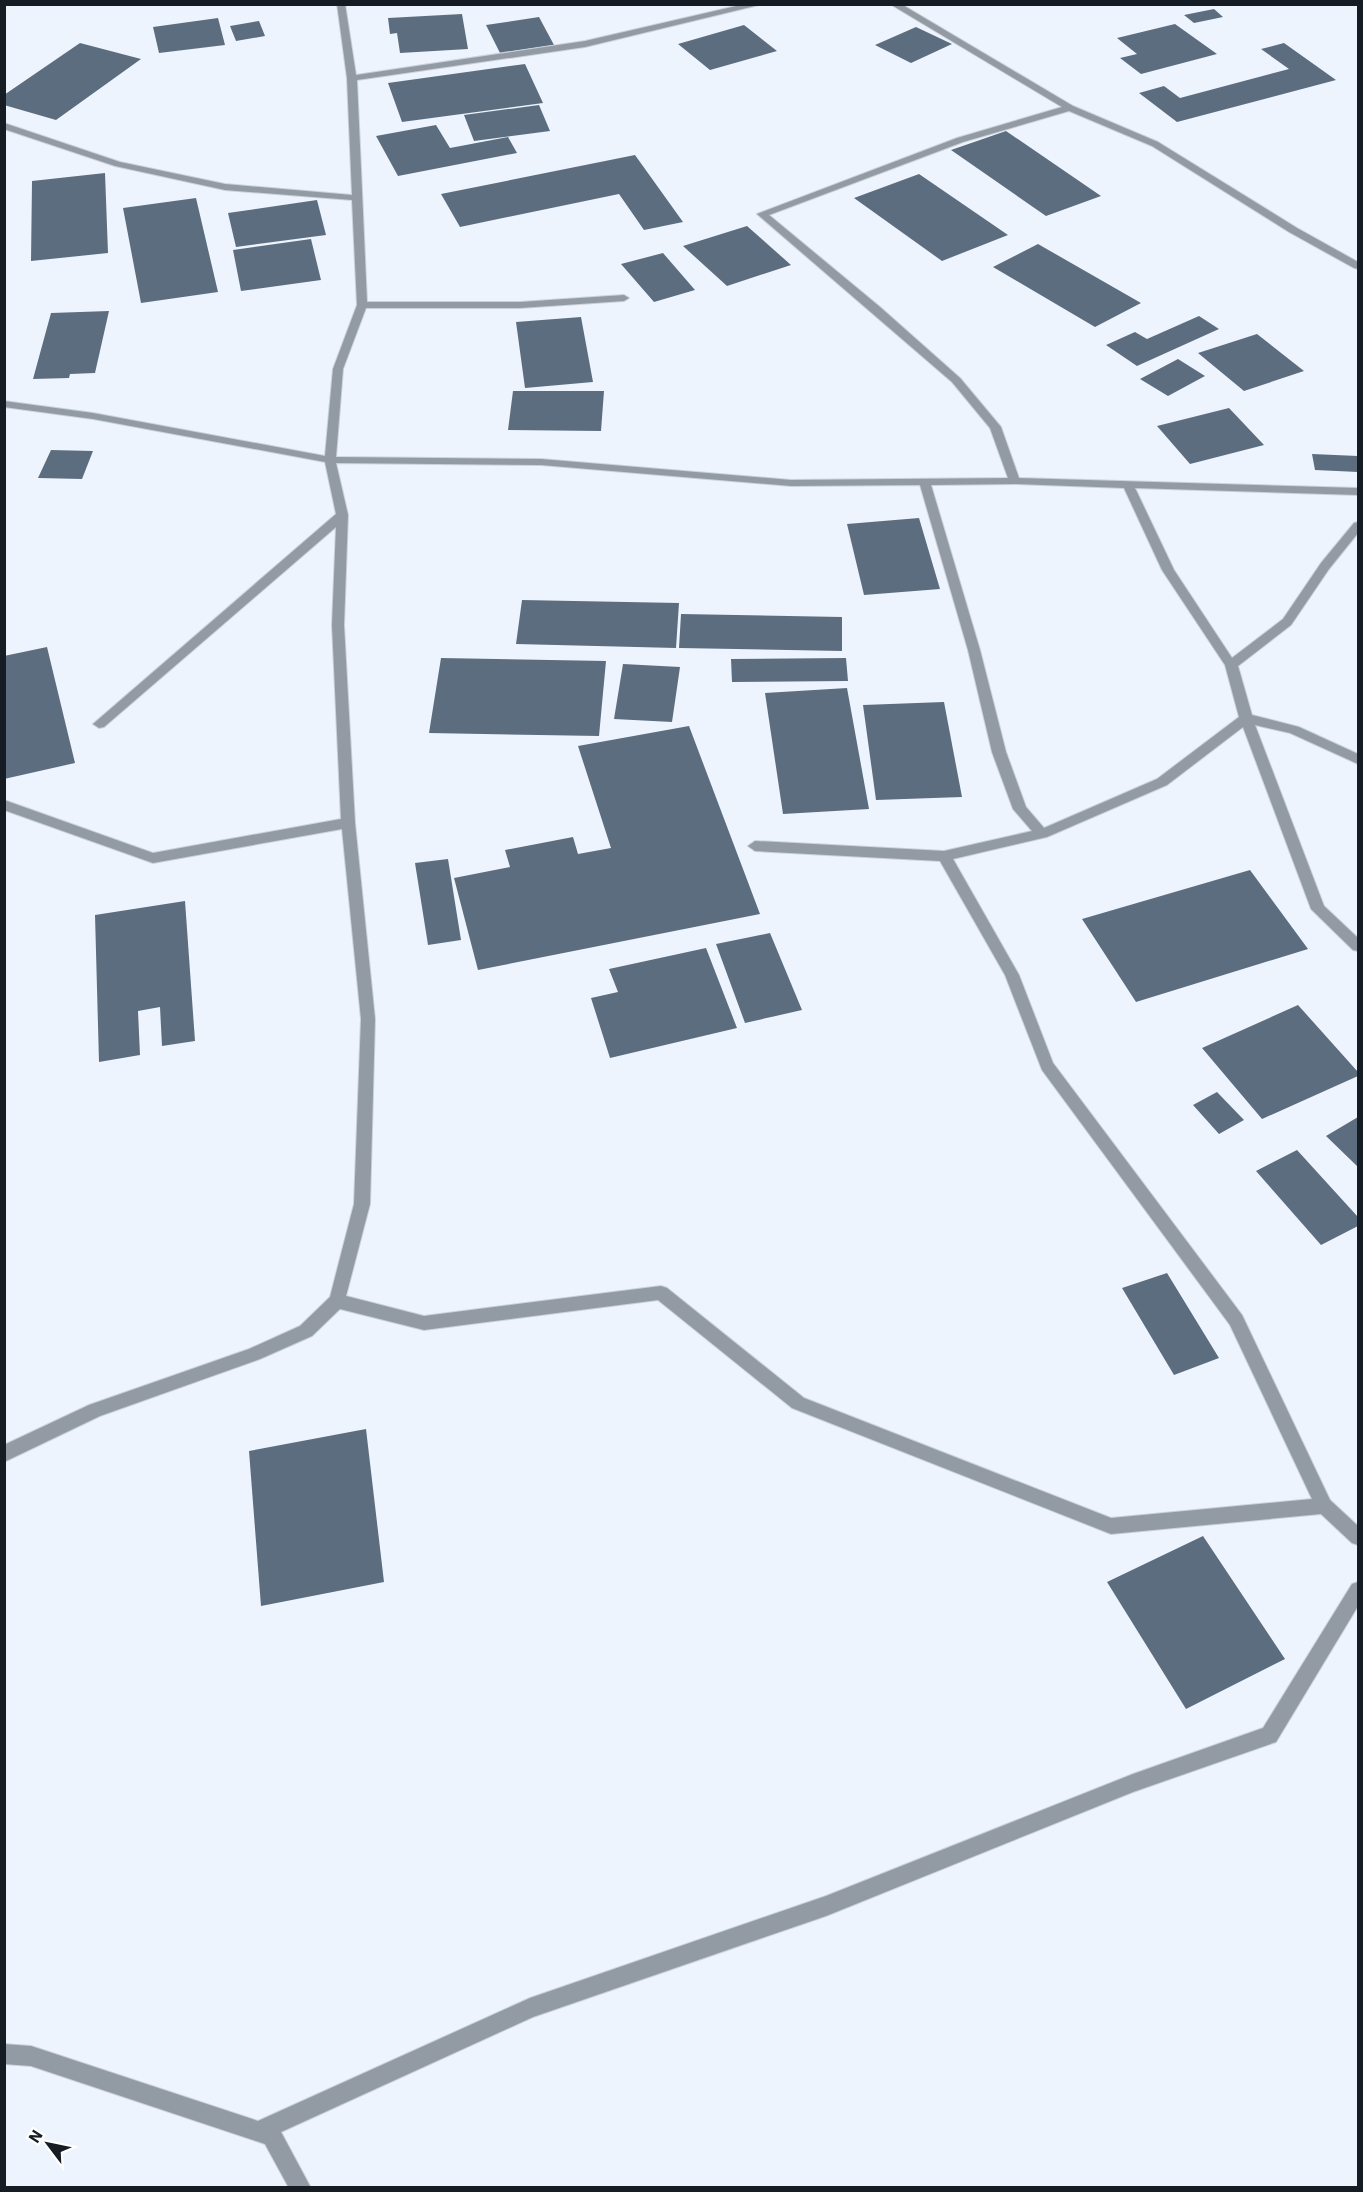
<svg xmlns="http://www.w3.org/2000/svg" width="1363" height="2192" viewBox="0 0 1363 2192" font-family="'IBM Plex Sans',sans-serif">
<rect width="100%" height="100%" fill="#edf4fd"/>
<!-- building -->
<path fill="#5d6d80" d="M 1214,9 L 1223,17 L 1194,23 L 1184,15 Z
M 462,14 L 468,49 L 400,53 L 397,33 L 390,34 L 388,18 Z
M 539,17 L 554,45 L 500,53 L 486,25 Z
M 218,18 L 225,45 L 159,53 L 153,27 Z
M 259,21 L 265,36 L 236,41 L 230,26 Z
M 1175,24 L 1217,54 L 1141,74 L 1120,58 L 1137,54 L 1117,38 Z
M 744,25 L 777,51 L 710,70 L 678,44 Z
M 916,27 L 952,44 L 911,63 L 875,45 Z
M 80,43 L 141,59 L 56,120 L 4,105 L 4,95 Z
M 1284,43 L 1336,80 L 1177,122 L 1139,93 L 1164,86 L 1180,98 L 1289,69 L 1261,49 Z
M 525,64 L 543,103 L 402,122 L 388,83 Z
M 539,105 L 550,131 L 474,141 L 464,115 Z
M 436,125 L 450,148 L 508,137 L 517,153 L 398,176 L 376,136 Z
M 1006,131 L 1101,196 L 1046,216 L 951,150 Z
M 635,155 L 683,222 L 644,230 L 619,194 L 460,227 L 441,194 Z
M 105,173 L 108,253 L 31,261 L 32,181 Z
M 919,174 L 1008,235 L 942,261 L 854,198 Z
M 196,198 L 218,292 L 141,303 L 123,208 Z
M 317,200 L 326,235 L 236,247 L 228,213 Z
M 747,226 L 791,265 L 727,286 L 683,246 Z
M 311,239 L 321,280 L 241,291 L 233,250 Z
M 1038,244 L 1141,303 L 1095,327 L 993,267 Z
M 663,253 L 695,290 L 654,302 L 621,264 Z
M 109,311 L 95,373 L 70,374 L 69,378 L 33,379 L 51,313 Z
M 1199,316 L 1219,329 L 1137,366 L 1106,345 L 1135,332 L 1147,339 Z
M 581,317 L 593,382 L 525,388 L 516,322 Z
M 1257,334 L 1304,371 L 1244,391 L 1198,353 Z
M 1178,359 L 1205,376 L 1168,396 L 1140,379 Z
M 513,391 L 604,391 L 601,431 L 508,430 Z
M 1229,408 L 1264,445 L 1190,464 L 1157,426 Z
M 51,450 L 93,451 L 82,479 L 38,478 Z
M 1312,454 L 1358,456 L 1358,472 L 1315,470 Z
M 919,518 L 940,589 L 864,595 L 847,524 Z
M 522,600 L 679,603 L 676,648 L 516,644 Z
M 681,614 L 842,617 L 842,651 L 679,648 Z
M 47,647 L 75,763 L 4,779 L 4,656 Z
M 441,658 L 606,661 L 599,736 L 429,733 Z
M 846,658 L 848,681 L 732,682 L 731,659 Z
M 623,664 L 680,667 L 672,722 L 614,719 Z
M 847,688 L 869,809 L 783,814 L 765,693 Z
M 944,702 L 962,797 L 876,800 L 863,705 Z
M 689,726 L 760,914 L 478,970 L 454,878 L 510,867 L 505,850 L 573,837 L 578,854 L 611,848 L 578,746 Z
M 448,859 L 461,940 L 428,945 L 415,863 Z
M 1250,870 L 1308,949 L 1136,1002 L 1082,919 Z
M 185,901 L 195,1041 L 162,1046 L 160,1007 L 138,1011 L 140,1055 L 99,1062 L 95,915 Z
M 770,933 L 802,1010 L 745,1023 L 716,944 Z
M 706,948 L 737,1028 L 610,1058 L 591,998 L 618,992 L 609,969 Z
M 1298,1005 L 1358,1072 L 1358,1076 L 1262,1119 L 1202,1048 Z
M 1217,1092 L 1244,1120 L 1219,1134 L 1193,1105 Z
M 1358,1117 L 1358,1167 L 1326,1136 Z
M 1297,1150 L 1358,1217 L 1358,1226 L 1321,1245 L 1256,1171 Z
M 1167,1273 L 1219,1358 L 1174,1375 L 1122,1288 Z
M 366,1429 L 384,1582 L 261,1606 L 249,1451 Z
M 1203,1536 L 1285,1659 L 1186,1709 L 1107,1582 Z"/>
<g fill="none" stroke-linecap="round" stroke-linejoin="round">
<defs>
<path id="minor" d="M 337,4 L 345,4 L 356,75 L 585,41 L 745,4 L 763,4 L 585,47 L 357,80 L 367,302 L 520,302 L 624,295 L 629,298 L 624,301 L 520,308 L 366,308 L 343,369 L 336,457 L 541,459 L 791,480 L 1008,478 L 990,428 L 952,382 L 757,214 L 957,138 L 1062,107 L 890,4 L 901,4 L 1073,106 L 1158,142 L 1297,228 L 1358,262 L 1358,269 L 1354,268 L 1289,232 L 1152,146 L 1069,111 L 963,142 L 769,215 L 880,307 L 960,378 L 1001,427 L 1019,478 L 1358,488 L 1358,495 L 1135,488 L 1174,570 L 1232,658 L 1283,619 L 1321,563 L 1354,523 L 1358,522 L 1358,533 L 1329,569 L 1291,625 L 1238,666 L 1252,715 L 1299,727 L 1358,754 L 1358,764 L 1290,733 L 1255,725 L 1324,906 L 1358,938 L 1358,951 L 1353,950 L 1311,909 L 1243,727 L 1167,785 L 1047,837 L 953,859 L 1019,975 L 1053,1063 L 1242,1315 L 1330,1500 L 1358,1526 L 1358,1545 L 1352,1543 L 1321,1514 L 1111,1534 L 792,1408 L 658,1300 L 424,1330 L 340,1309 L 312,1336 L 260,1359 L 100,1416 L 4,1462 L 4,1445 L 89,1405 L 249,1349 L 300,1326 L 330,1297 L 354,1204 L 361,1019 L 342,829 L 153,863 L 4,810 L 4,800 L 153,853 L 341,819 L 332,625 L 336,527 L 104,727 L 99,728 L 93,724 L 336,514 L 325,462 L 93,419 L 4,407 L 4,401 L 93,413 L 325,456 L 333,369 L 357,305 L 352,200 L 225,190 L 115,166 L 4,129 L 4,123 L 120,162 L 225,184 L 352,195 L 347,78 ZM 336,463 L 541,465 L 791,486 L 920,485 L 968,650 L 992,752 L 1013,809 L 1032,831 L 944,851 L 755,841 L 748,846 L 755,851 L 940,861 L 1005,975 L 1042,1070 L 1230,1325 L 1312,1499 L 1111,1518 L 804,1398 L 667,1288 L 661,1286 L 424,1316 L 346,1296 L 370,1204 L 375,1019 L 355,823 L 344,625 L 348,515 ZM 1015,484 L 1124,488 L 1162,570 L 1225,665 L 1239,717 L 1157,779 L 1044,828 L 1026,807 L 1006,752 L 980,650 L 931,485 Z
M 1358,1582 L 1358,1606 L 1276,1742 L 1133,1792 L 826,1916 L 533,2017 L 281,2132 L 311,2188 L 289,2188 L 265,2144 L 31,2066 L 4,2064 L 4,2044 L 31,2046 L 258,2121 L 530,1998 L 826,1896 L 1133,1774 L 1263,1728 L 1352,1584 Z"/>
</defs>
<!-- minor casing -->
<use href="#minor" stroke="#cbd1da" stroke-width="2"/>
<!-- minor -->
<use href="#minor" fill="#929aa3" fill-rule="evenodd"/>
</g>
<!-- border -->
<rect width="1363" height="2192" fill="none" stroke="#161c24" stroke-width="12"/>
<!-- north arrow -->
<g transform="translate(48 2144) rotate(302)" stroke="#ffffff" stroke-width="4.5" paint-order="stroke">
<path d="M0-4.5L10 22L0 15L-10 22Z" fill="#161c24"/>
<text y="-9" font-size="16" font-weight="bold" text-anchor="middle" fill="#161c24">N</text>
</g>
</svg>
